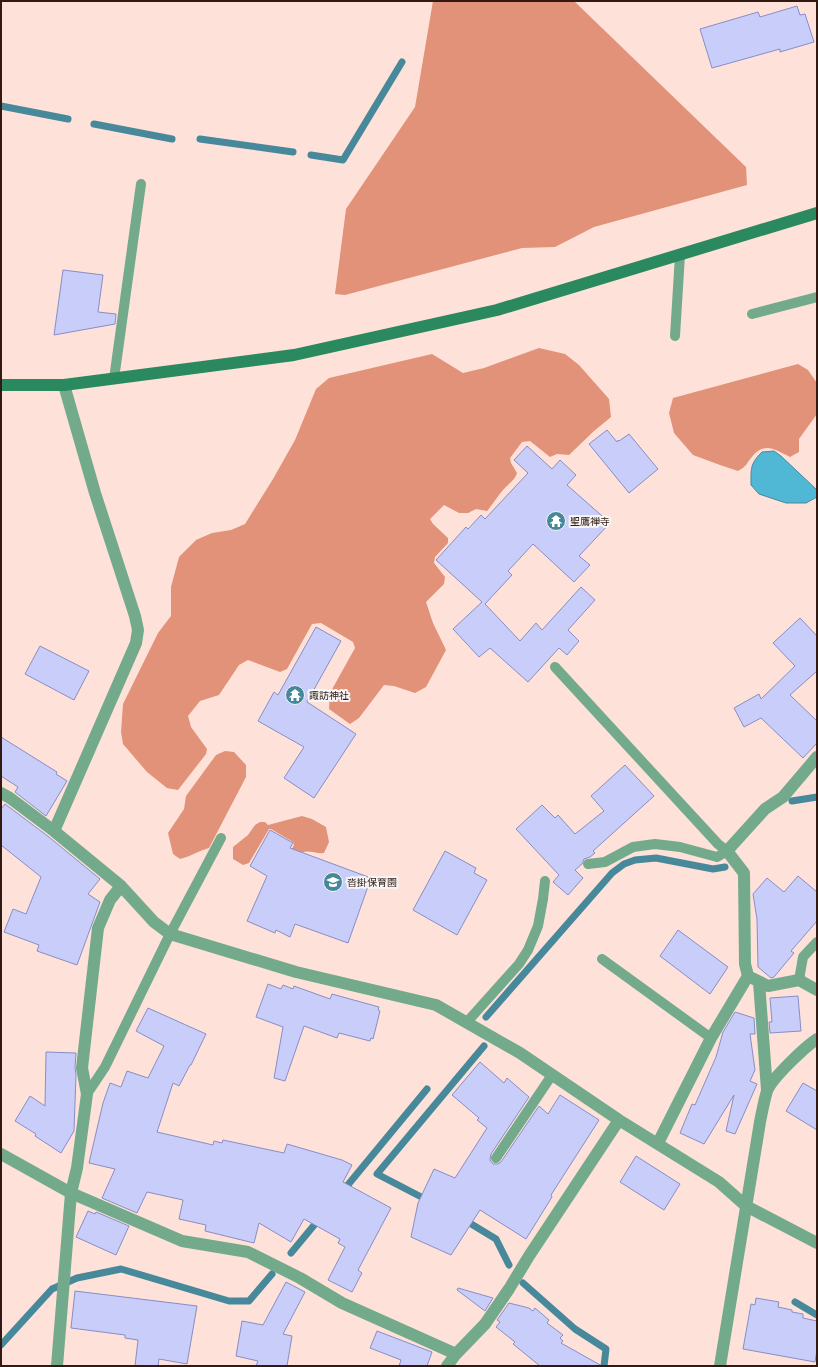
<svg xmlns="http://www.w3.org/2000/svg" width="818" height="1367" viewBox="0 0 818 1367" font-family="'Public Sans','Noto Sans JP',sans-serif">
<rect width="100%" height="100%" fill="#fee2d9"/>
<!-- forest -->
<path fill="#e19278" d="M 433,1 L 574,1 L 746,167 L 747,185 L 594,227 L 555,247 L 522,248 L 345,295 L 335,294 L 346,209 L 415,107 Z
M 539,348 L 565,354 L 579,365 L 609,399 L 611,417 L 594,431 L 569,455 L 557,454 L 550,457 L 530,441 L 522,442 L 510,458 L 511,463 L 517,473 C 515,480 508,484 503,490 C 497,497 493,504 487,511 L 476,509 L 468,513 L 459,513 L 444,505 L 430,519 L 433,524 L 448,538 L 448,543 L 435,557 L 434,563 L 445,577 L 444,584 L 426,602 L 433,623 L 446,650 L 426,687 L 415,693 L 394,686 L 384,685 L 359,718 L 350,724 L 329,709 L 330,693 L 355,648 L 353,642 L 321,623 L 312,624 L 287,669 L 280,672 L 248,660 L 239,665 L 219,695 L 200,701 L 188,716 L 191,727 L 207,749 L 206,754 L 178,790 L 167,788 L 147,772 L 123,744 L 121,732 L 123,704 L 158,633 L 171,616 L 171,587 L 179,557 L 196,540 L 212,533 L 231,530 L 245,524 L 273,479 L 295,440 L 316,389 L 329,378 L 432,354 L 463,373 L 484,368 Z
M 798,364 L 808,370 L 817,383 L 817,414 L 799,439 L 799,452 L 790,457 C 774,449 764,441 751,458 C 746,464 747,466 738,471 L 720,465 L 693,455 L 674,433 L 669,413 L 673,398 Z
M 225,751 L 234,752 L 246,765 L 246,777 L 209,848 C 198,851 192,856 180,859 L 173,854 L 168,833 L 184,809 L 186,796 L 216,755 Z
M 302,816 L 312,819 L 326,827 L 329,842 L 324,853 C 317,854 309,850 303,852 L 293,877 L 323,931 L 319,933 L 303,920 L 276,879 L 294,845 L 293,842 L 271,829 L 269,829 L 249,863 L 243,865 L 233,859 L 233,847 L 248,835 L 255,825 L 260,822 L 265,822 L 268,825 Z"/>
<!-- water -->
<path fill="#50b8d5" stroke="#47899a" d="M 774,451 L 781,456 L 817,490 L 817,497 L 806,503 L 786,503 L 759,494 L 751,485 C 751,468 750,464 762,452 Z"/>
<g fill="none" stroke-linecap="round" stroke-linejoin="round">
<!-- stream -->
<path stroke="#47899a" stroke-width="7" d="M 1,106 L 68,119
M 94,124 L 172,139
M 200,139 L 293,152
M 311,155 L 343,160 L 402,62
M 792,801 L 817,797
M 486,1017 L 612,873 L 624,864 L 635,860 L 656,858 L 713,869 L 725,867
M 342,1192 L 427,1089
M 429,1201 L 377,1174 L 484,1046
M 463,1219 L 496,1239 L 509,1265
M 291,1253 L 320,1218
M 523,1283 L 575,1329 L 606,1349 L 604,1366
M 795,1302 L 817,1315
M 1,1345 L 52,1289 L 77,1278 L 121,1269 L 229,1301 L 249,1301 L 272,1274"/>
</g>
<!-- building -->
<path fill="#c8cdfa" stroke="#888dc5" d="M 797,6 L 800,15 L 805,14 L 814,42 L 780,52 L 780,49 L 712,68 L 700,29 L 758,12 L 760,17 Z
M 63,270 L 103,275 L 98,312 L 116,314 L 115,324 L 54,335 Z
M 607,430 L 617,442 L 618,440 L 619,441 L 629,434 L 658,469 L 629,493 L 589,444 Z
M 527,446 L 552,469 L 560,460 L 576,475 L 567,485 L 610,523 L 579,556 L 590,565 L 574,582 L 533,544 L 508,571 L 512,575 L 485,604 L 520,641 L 536,623 L 542,630 L 581,587 L 595,600 L 568,630 L 579,641 L 567,655 L 559,648 L 528,682 L 490,648 L 479,657 L 453,629 L 482,602 L 436,560 L 466,527 L 468,529 L 481,515 L 485,519 L 528,473 L 514,460 Z
M 800,618 L 817,636 L 817,671 L 790,695 L 817,721 L 817,743 L 803,758 L 761,718 L 744,727 L 734,708 L 759,694 L 761,699 L 795,666 L 773,643 Z
M 316,627 L 341,641 L 307,702 L 356,734 L 314,798 L 284,778 L 304,747 L 258,721 L 274,692 L 278,695 Z
M 40,646 L 89,671 L 74,700 L 25,674 Z
M 1,737 L 57,772 L 56,774 L 67,781 L 46,816 L 15,792 L 18,787 L 1,776 Z
M 625,765 L 654,796 L 593,851 L 595,853 L 590,857 L 584,859 L 582,864 L 575,870 L 583,878 L 568,895 L 553,882 L 559,875 L 516,829 L 542,805 L 555,818 L 558,815 L 575,834 L 604,811 L 591,796 Z
M 5,804 L 49,837 L 100,879 L 88,894 L 100,902 L 77,965 L 37,951 L 39,945 L 4,932 L 13,909 L 26,914 L 41,877 L 1,845 L 1,809 Z
M 270,830 L 293,843 L 290,848 L 371,878 L 348,943 L 295,924 L 290,937 L 276,930 L 275,933 L 247,921 L 267,876 L 250,866 Z
M 445,851 L 476,868 L 474,873 L 487,880 L 457,935 L 413,910 Z
M 798,876 L 817,892 L 817,921 L 791,951 L 794,953 L 774,977 L 771,978 L 758,967 L 757,919 L 753,894 L 767,878 L 784,892 Z
M 678,930 L 728,967 L 710,994 L 660,956 Z
M 268,984 L 281,989 L 283,985 L 293,989 L 294,986 L 330,999 L 332,994 L 379,1007 L 378,1010 L 380,1011 L 373,1039 L 371,1038 L 370,1041 L 339,1033 L 337,1038 L 304,1026 L 285,1081 L 274,1078 L 283,1027 L 256,1017 Z
M 798,996 L 801,1031 L 770,1033 L 769,1022 L 772,1022 L 770,998 Z
M 148,1008 L 206,1034 L 191,1065 L 190,1065 L 179,1086 L 173,1083 L 157,1132 L 213,1145 L 214,1141 L 222,1143 L 223,1140 L 284,1153 L 287,1144 L 342,1160 L 352,1165 L 343,1182 L 391,1208 L 358,1270 L 362,1273 L 352,1292 L 328,1280 L 345,1247 L 338,1243 L 340,1239 L 304,1219 L 291,1242 L 259,1223 L 254,1243 L 205,1231 L 206,1225 L 179,1219 L 183,1200 L 147,1192 L 137,1213 L 102,1198 L 115,1169 L 89,1163 L 103,1103 L 110,1083 L 121,1087 L 127,1071 L 148,1078 L 164,1046 L 136,1031 Z
M 735,1012 L 754,1018 L 755,1034 L 750,1034 L 755,1070 L 750,1081 L 757,1084 L 735,1134 L 726,1131 L 734,1095 L 704,1144 L 680,1133 L 692,1104 L 695,1105 L 716,1057 L 723,1032 Z
M 46,1052 L 76,1053 L 75,1067 L 76,1075 L 74,1131 L 61,1153 L 35,1136 L 36,1134 L 15,1121 L 30,1096 L 45,1106 Z
M 480,1062 L 504,1083 L 507,1078 L 529,1097 L 491,1154 L 490,1160 L 493,1164 L 498,1164 L 501,1162 L 539,1106 L 548,1114 L 560,1095 L 599,1120 L 551,1195 L 552,1197 L 526,1239 L 480,1210 L 451,1255 L 411,1237 L 418,1203 L 434,1169 L 455,1178 L 487,1128 L 477,1120 L 479,1118 L 452,1095 Z
M 803,1083 L 817,1091 L 817,1130 L 786,1111 Z
M 636,1156 L 680,1184 L 664,1210 L 620,1182 Z
M 88,1211 L 95,1214 L 96,1212 L 129,1226 L 116,1255 L 76,1237 Z
M 286,1282 L 305,1292 L 283,1334 L 292,1336 L 287,1366 L 256,1366 L 258,1361 L 236,1356 L 242,1321 L 263,1325 Z
M 458,1288 L 493,1298 L 485,1311 L 457,1290 Z
M 75,1291 L 197,1306 L 187,1364 L 159,1359 L 158,1366 L 135,1366 L 138,1340 L 125,1338 L 125,1335 L 71,1328 Z
M 756,1298 L 779,1302 L 778,1307 L 792,1310 L 792,1312 L 803,1314 L 803,1318 L 817,1321 L 817,1350 L 815,1362 L 743,1349 L 751,1304 L 755,1305 Z
M 509,1303 L 529,1308 L 533,1311 L 535,1308 L 549,1320 L 547,1323 L 563,1335 L 560,1338 L 563,1341 L 561,1343 L 602,1366 L 540,1366 L 513,1344 L 515,1342 L 496,1327 L 500,1322 L 497,1320 Z
M 377,1331 L 432,1352 L 427,1366 L 399,1366 L 401,1360 L 370,1348 Z"/>
<g fill="none" stroke-linecap="round" stroke-linejoin="round">
<!-- lane -->
<path stroke="#73aa8b" stroke-width="10" d="M 752,314 L 817,297
M 675,336 L 680,255
M 114,379 L 141,184
M 555,667 L 718,844 L 727,851 L 717,857 L 680,847 L 655,844 L 633,847 L 605,862 L 588,864
M 602,959 L 711,1038
M 799,980 L 803,957 L 817,942
M 467,1022 L 519,964 L 528,950 L 538,926 L 543,899 L 545,881
M 87,1094 L 105,1067 L 170,934 L 221,838
M 496,1158 L 552,1075"/>
<!-- street -->
<path stroke="#73aa8b" stroke-width="12" d="M 817,757 L 783,797 L 765,809 L 727,851 L 744,873 L 745,964 L 748,976 L 768,986 L 799,980 L 817,990
M 1,793 L 10,798 L 54,831 L 121,886 L 154,922 L 170,934 L 296,972 L 436,1005 L 520,1053 L 619,1120 L 719,1182 L 746,1206 L 817,1243
M 54,831 L 136,643 L 138,630 L 135,616 L 95,493 L 64,385
M 759,982 L 767,1090
M 658,1143 L 711,1038 L 748,976
M 1,1154 L 71,1193 L 182,1241 L 248,1252 L 300,1278 L 342,1303 L 456,1354
M 57,1366 L 71,1193 L 77,1168 L 87,1094 L 82,1068 L 98,928 L 110,900 L 121,886
M 447,1366 L 456,1354 L 485,1324 L 509,1289 L 529,1256 L 619,1120
M 720,1366 L 760,1122 C 762,1112 764,1101 767,1091 C 772,1078 805,1047 817,1039"/>
<!-- secondary -->
<path stroke="#2a895e" stroke-width="12" d="M 1,385 L 64,385 L 294,355 L 497,310 L 817,213"/>
</g>
<!-- icons -->
<defs>
<symbol id="temple-disc" viewBox="-11 -11 22 22"><circle r="9.5" fill="#46879a" stroke="#f6f6f6"/><path d="M0-6L5-2H3V0L6.5 2.5H4V6H1.5V3h-3V6H-4V2.5H-6.5L-3 0V-2H-5Z" fill="#fff"/></symbol>
<symbol id="school-disc" viewBox="-11 -11 22 22"><circle r="9.5" fill="#46879a" stroke="#f6f6f6"/><path d="M0-5L7-2L0 1L-7-2ZM-4 1L0 2.5L4 1V4Q0 6-4 4Z" fill="#fff"/></symbol>
</defs>
<g fill-rule="evenodd">
<use href="#temple-disc" x="545" y="510" width="22" height="22"/>
<use href="#temple-disc" x="284" y="684" width="22" height="22"/>
<use href="#school-disc" x="322" y="871" width="22" height="22"/>
</g>
<g text-anchor="middle" stroke-width="4" stroke-linejoin="round" paint-order="stroke">
<!-- poi labels -->
<g font-size="10" fill="#321a12" stroke="#f6f6f6" text-anchor="start">
<text x="570" y="525">聖鷹禅寺</text>
<text x="309" y="699">諏訪神社</text>
<text x="347" y="886">沓掛保育園</text>
</g>
</g>
<!-- border -->
<rect width="818" height="1367" fill="none" stroke="#321a12" stroke-width="4"/>
</svg>
